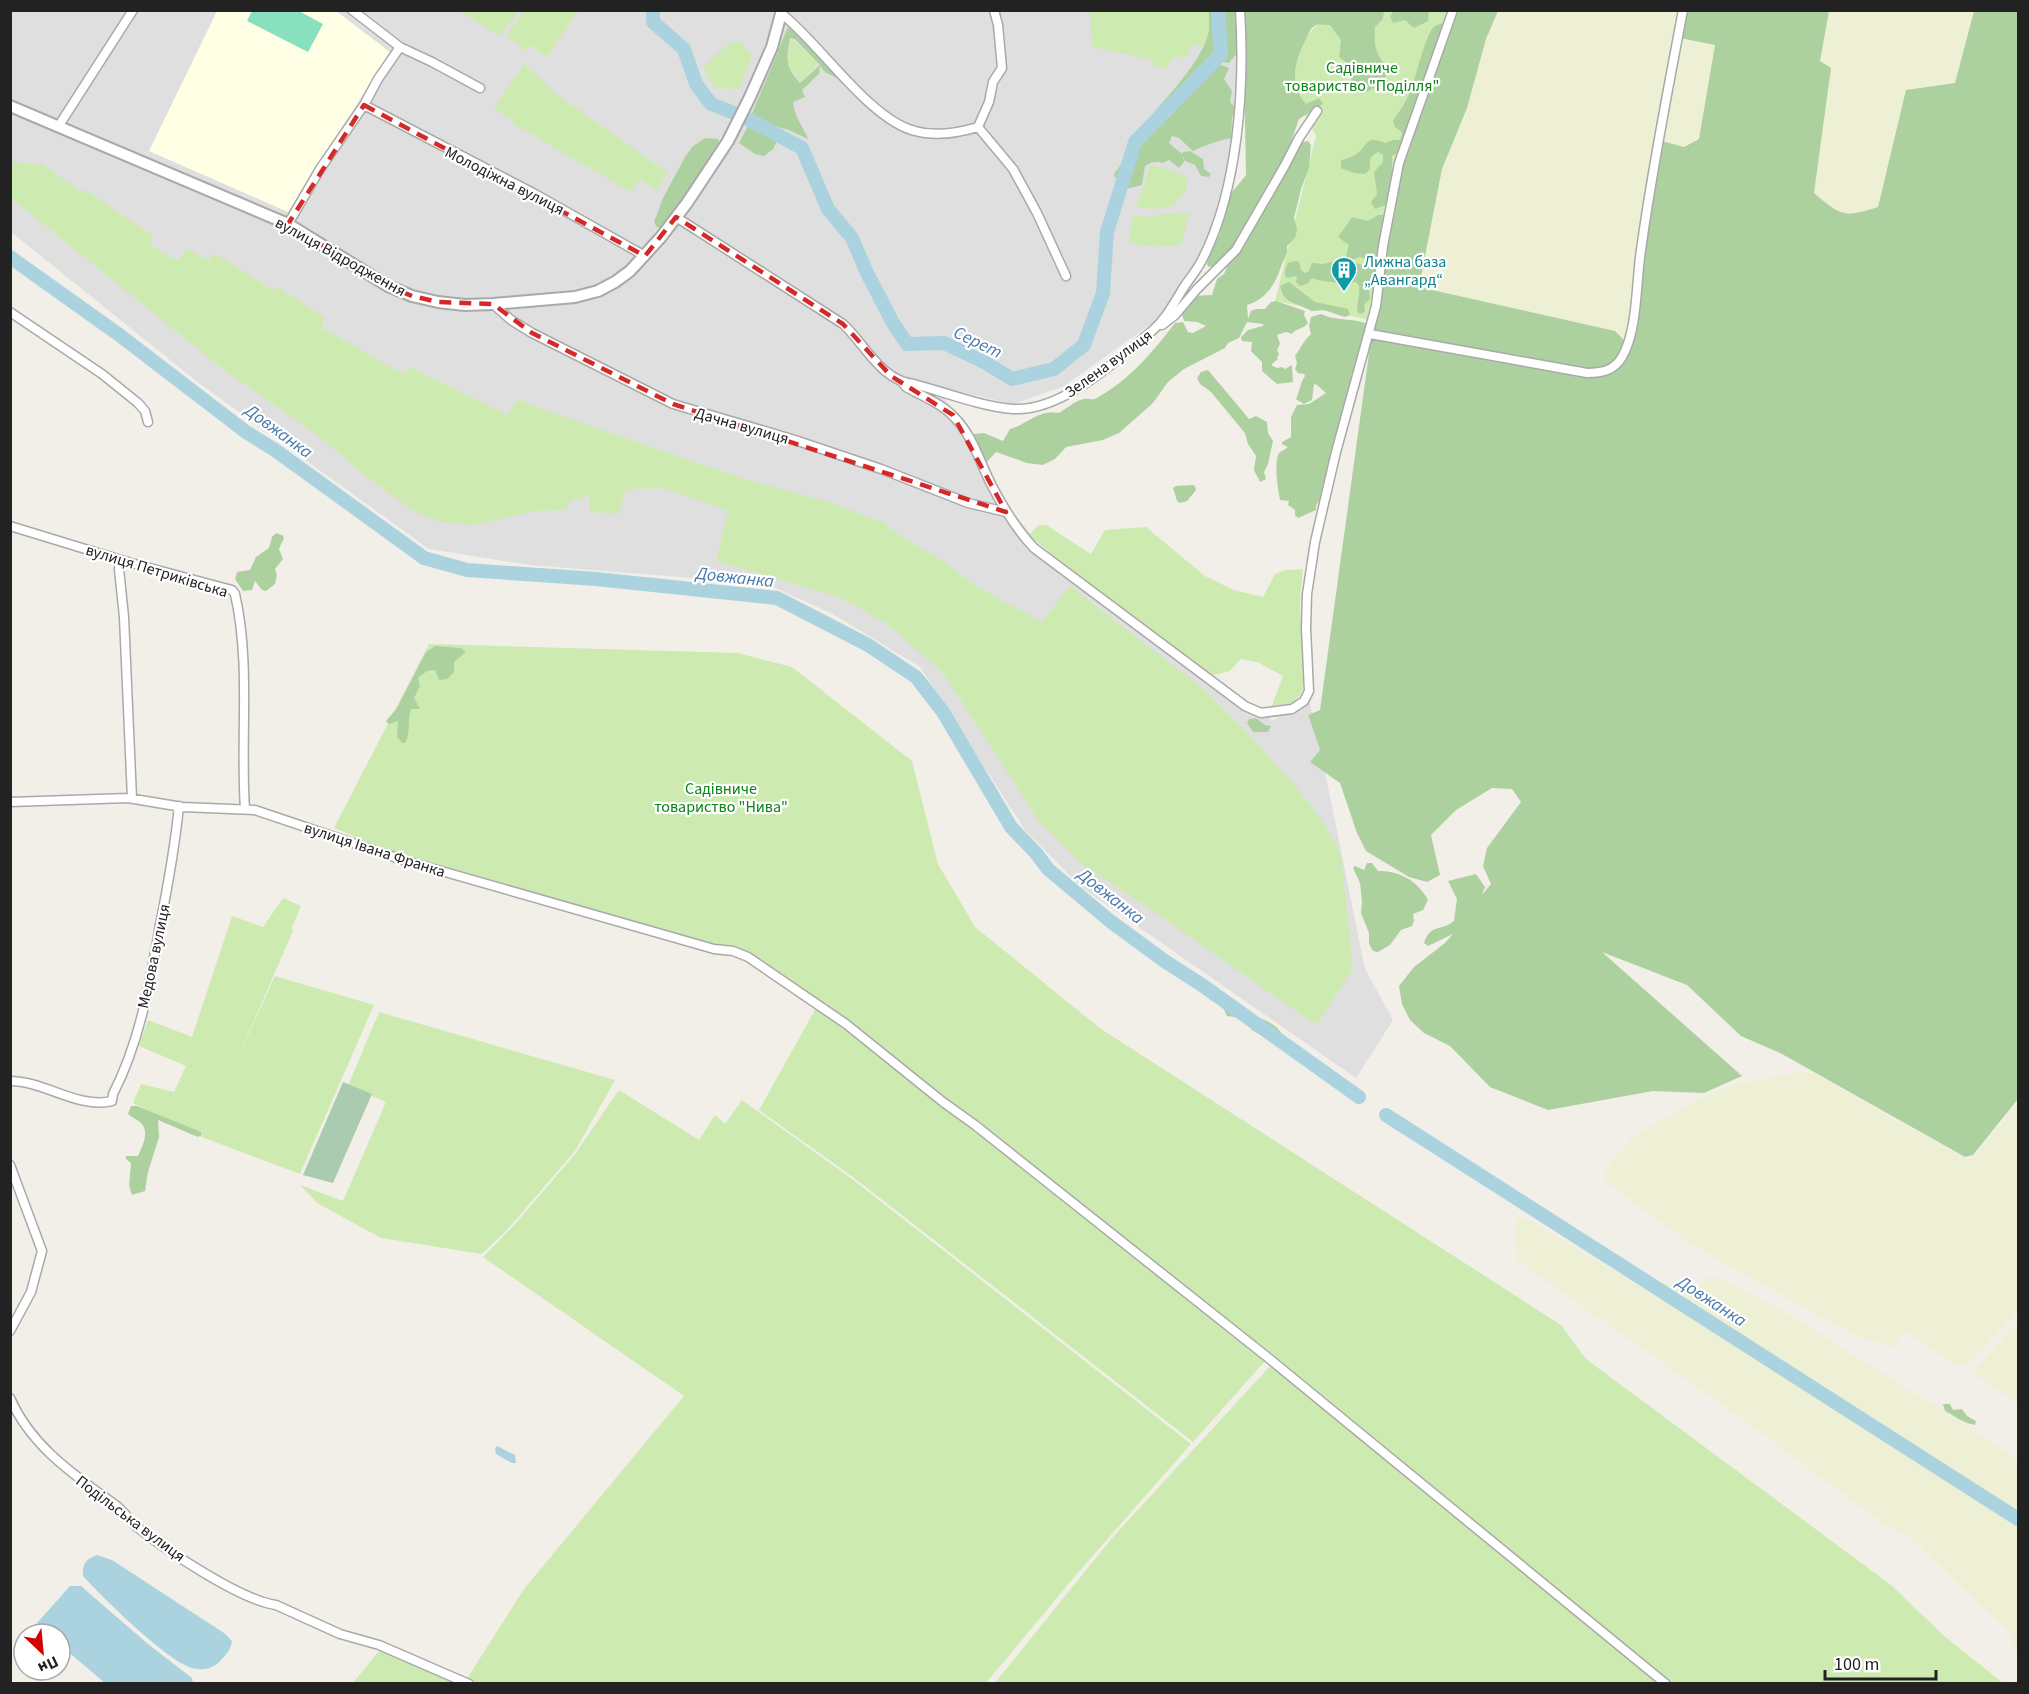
<svg xmlns="http://www.w3.org/2000/svg" width="2029" height="1694" viewBox="0 0 2029 1694" font-family="'Source Sans 3',sans-serif">
<rect width="100%" height="100%" fill="#f2efe9"/>
<!-- residential -->
<path fill="#e0dfdf" d="M 10,11 L 1233,11 L 1240,115 L 1202,265 L 1169,311 L 1064,386 L 1014,404 L 939,387 L 938,389 L 971,436 L 1007,504 L 1049,558 L 1231,701 L 1273,720 L 1309,700 L 1312,713 L 1308,715 L 1320,750 L 1310,762 L 1325,772 L 1365,969 L 1393,1020 L 1356,1078 L 1081,887 L 1025,830 L 920,667 L 831,613 L 766,584 L 529,565 L 429,549 L 200,384 L 11,232 Z"/>
<!-- education -->
<path fill="#ffffe5" d="M 217,11 L 336,11 L 390,52 L 288,212 L 149,151 Z"/>
<!-- farmland -->
<path fill="#eef0d5" d="M 1498,11 L 1680,11 L 1715,45 L 1699,140 L 1684,147 L 1658,140 L 1625,341 L 1615,331 L 1419,287 L 1442,169 L 1467,108 L 1486,39 Z
M 1829,11 L 1974,11 L 1955,83 L 1906,90 L 1878,208 L 1854,215 L 1835,211 L 1814,193 L 1831,68 L 1820,61 Z
M 1801,1072 L 1811,1072 L 1965,1159 L 1971,1159 L 1975,1157 L 2018,1102 L 2018,1312 L 1965,1366 L 1952,1363 L 1906,1331 L 1893,1348 L 1856,1336 L 1690,1244 L 1606,1182 L 1604,1175 L 1615,1156 L 1632,1138 L 1676,1112 L 1700,1098 L 1737,1084 Z
M 1517,1217 L 1526,1218 L 1657,1297 L 1663,1284 L 1677,1283 L 1699,1297 L 1702,1284 L 1707,1278 L 1717,1277 L 1783,1311 L 1983,1436 L 2018,1461 L 2018,1654 L 2010,1633 L 1910,1537 L 1884,1524 L 1755,1428 L 1518,1261 L 1515,1230 Z
M 2018,1322 L 2018,1403 L 1975,1375 L 1975,1369 Z"/>
<!-- grass -->
<path fill="#cdebb0" d="M 525,10 L 578,10 L 578,11 L 547,57 L 530,45 L 525,51 L 506,36 Z
M 459,11 L 519,10 L 519,11 L 500,36 Z
M 1090,11 L 1210,11 L 1209,29 L 1203,47 L 1192,44 L 1187,57 L 1173,57 L 1167,69 L 1153,66 L 1153,60 L 1092,47 Z
M 1329,11 L 1455,11 L 1389,209 L 1376,321 L 1275,301 L 1316,136 L 1302,108 L 1290,56 Z
M 791,38 L 818,63 L 801,82 L 787,65 Z
M 741,41 L 752,56 L 739,89 L 714,88 L 703,67 L 727,45 Z
M 524,64 L 555,93 L 668,173 L 656,190 L 640,179 L 631,192 L 512,123 L 513,120 L 493,109 Z
M 14,161 L 23,164 L 42,164 L 81,192 L 84,189 L 153,236 L 150,245 L 178,261 L 187,248 L 209,261 L 214,253 L 274,291 L 278,287 L 324,317 L 322,328 L 403,374 L 410,367 L 507,415 L 519,399 L 542,409 L 744,479 L 829,502 L 882,522 L 904,538 L 948,564 L 974,585 L 1042,622 L 1070,586 L 1201,687 L 1244,729 L 1298,789 L 1326,826 L 1341,855 L 1353,969 L 1316,1025 L 1166,920 L 1083,865 L 1038,820 L 944,674 L 886,623 L 839,597 L 716,561 L 728,511 L 664,488 L 626,489 L 619,514 L 589,512 L 589,496 L 571,500 L 566,510 L 535,511 L 473,525 L 439,522 L 412,510 L 368,478 L 317,435 L 224,370 L 11,198 L 11,166 Z
M 1151,164 L 1185,175 L 1188,180 C 1181,211 1162,211 1136,207 Z
M 1176,213 L 1189,213 L 1181,245 L 1154,247 L 1129,243 L 1133,215 L 1147,217 Z
M 1038,525 L 1046,525 L 1091,554 L 1105,530 L 1146,527 L 1205,576 L 1234,590 L 1263,597 L 1275,574 L 1286,570 L 1303,569 C 1302,581 1300,594 1300,606 C 1300,627 1308,673 1302,691 C 1297,704 1283,707 1271,708 L 1283,676 L 1257,662 L 1241,659 L 1230,671 L 1215,675 L 1205,673 L 1059,560 L 1029,535 Z
M 429,644 L 738,653 L 792,667 L 912,761 L 938,864 L 975,927 L 1101,1029 L 1561,1325 L 1586,1359 L 1891,1585 L 1943,1635 L 2003,1683 L 1671,1683 L 1147,1259 L 750,954 L 381,848 L 334,828 Z
M 283,898 L 301,906 L 292,927 L 293,931 L 236,1062 L 275,976 L 374,1005 L 300,1174 L 202,1137 L 133,1103 L 141,1084 L 174,1092 L 186,1066 L 139,1046 L 148,1020 L 192,1037 L 232,916 L 263,927 Z
M 816,1008 L 1107,1234 L 1265,1361 L 1193,1442 L 853,1177 L 759,1110 Z
M 379,1012 L 615,1080 L 575,1151 L 506,1231 L 482,1254 L 381,1238 L 317,1203 L 300,1185 L 343,1201 L 386,1102 L 348,1086 Z
M 619,1090 L 699,1140 L 715,1115 L 725,1124 L 742,1100 L 852,1179 L 1191,1444 L 1075,1576 L 986,1683 L 471,1684 L 466,1680 L 524,1589 L 684,1396 L 483,1257 L 516,1223 L 575,1154 Z
M 1271,1365 L 1658,1683 L 994,1684 L 1112,1538 Z
M 379,1651 L 450,1676 L 463,1684 L 352,1684 Z"/>
<!-- forest -->
<path fill="#add19e" fill-rule="evenodd" d="M 1389,10 L 1429,11 L 1428,21 L 1414,28 L 1405,20 L 1393,23 L 1390,16 L 1393,12 Z
M 1209,11 L 1218,11 L 1220,40 L 1216,52 L 1204,70 L 1173,102 L 1159,120 L 1136,144 L 1122,174 L 1115,178 L 1114,174 C 1125,162 1127,147 1136,134 C 1157,106 1205,62 1209,29 C 1209,23 1209,17 1209,11 Z
M 1221,11 L 1237,11 L 1238,52 L 1229,63 L 1222,62 L 1226,47 L 1221,34 Z
M 1243,11 L 1384,11 L 1383,19 L 1375,27 C 1374,46 1375,54 1388,68 L 1384,83 L 1362,94 C 1347,90 1355,74 1347,64 C 1345,61 1342,59 1339,57 L 1341,40 L 1330,25 C 1326,25 1320,24 1316,25 C 1311,27 1309,33 1307,37 C 1295,59 1288,83 1306,104 L 1319,98 L 1323,104 L 1299,119 L 1278,180 L 1239,244 L 1217,265 L 1209,267 L 1207,265 L 1208,256 L 1220,234 L 1228,197 L 1246,175 Z
M 1457,11 L 1498,11 L 1486,39 L 1467,108 L 1442,169 L 1419,287 L 1615,331 L 1625,341 L 1658,140 L 1684,147 L 1699,139 L 1715,45 L 1675,37 L 1680,11 L 1829,11 L 1820,61 L 1831,68 L 1814,193 C 1841,216 1844,218 1878,207 L 1906,90 L 1955,83 L 1974,11 L 2018,11 L 2018,1099 L 1973,1155 L 1965,1157 L 1782,1054 L 1741,1036 L 1687,985 L 1602,952 L 1742,1076 L 1704,1093 L 1653,1091 L 1548,1110 L 1490,1087 L 1450,1046 L 1424,1033 L 1410,1020 L 1402,1004 L 1399,986 L 1414,967 L 1445,943 L 1453,934 L 1428,946 L 1424,943 C 1431,923 1440,932 1454,921 L 1457,899 L 1448,881 L 1476,874 L 1485,887 L 1482,895 L 1491,884 L 1483,866 L 1487,848 L 1521,802 L 1512,789 L 1492,788 L 1456,810 L 1431,835 L 1440,875 L 1427,882 L 1409,877 L 1366,851 L 1357,833 L 1340,783 L 1310,762 L 1320,750 L 1308,715 L 1320,710 L 1371,339 L 1381,290 L 1399,174 Z
M 1444,23 L 1401,151 L 1392,156 C 1392,167 1394,197 1385,205 C 1382,207 1379,207 1375,209 L 1371,202 L 1377,194 L 1374,172 L 1383,162 L 1383,155 L 1378,152 C 1370,157 1369,159 1370,169 L 1365,174 L 1354,173 L 1341,168 L 1341,161 C 1346,158 1351,158 1355,155 C 1368,148 1364,134 1385,143 L 1393,140 L 1400,140 L 1402,134 L 1401,131 L 1395,127 L 1393,121 C 1399,112 1406,102 1410,92 C 1416,79 1425,33 1435,26 C 1438,24 1441,24 1444,23 Z
M 788,27 L 794,29 L 839,74 L 838,79 L 825,72 L 820,66 L 819,74 L 802,90 L 805,97 L 793,102 C 794,116 803,126 808,139 L 789,130 L 759,122 L 751,116 ZM 790,38 L 795,39 L 820,65 L 800,83 C 785,66 786,60 790,38 Z
M 1219,64 L 1229,68 L 1224,79 L 1232,91 L 1230,102 L 1236,108 L 1232,118 L 1231,138 C 1217,141 1206,145 1193,151 L 1179,138 L 1172,136 L 1169,143 L 1182,154 L 1183,152 L 1190,151 L 1203,159 L 1204,169 L 1211,174 L 1209,177 L 1201,176 L 1195,165 L 1185,161 L 1183,156 L 1184,162 L 1179,168 L 1169,160 L 1163,163 C 1157,161 1150,162 1145,166 L 1142,185 L 1126,189 L 1124,187 C 1129,149 1144,139 1171,115 C 1179,108 1184,97 1191,89 C 1199,80 1210,72 1219,64 Z
M 749,124 L 763,129 L 777,141 L 773,149 L 764,156 L 755,154 L 739,143 Z
M 705,138 L 718,139 L 722,159 L 661,229 L 656,226 L 654,222 L 663,198 L 685,157 L 692,147 Z
M 1308,141 L 1311,145 L 1309,168 L 1301,189 L 1294,218 L 1297,229 L 1295,238 L 1287,246 C 1288,255 1285,257 1282,264 C 1276,283 1267,299 1247,305 L 1248,319 L 1251,311 L 1256,309 L 1265,309 L 1271,302 L 1276,301 L 1305,311 L 1304,315 L 1308,323 C 1304,329 1296,328 1292,334 L 1286,332 L 1277,335 L 1280,344 L 1277,350 L 1279,354 L 1277,358 L 1278,359 L 1271,365 L 1277,368 L 1282,367 L 1285,369 L 1292,365 L 1293,382 L 1277,384 L 1262,371 L 1262,362 L 1251,351 L 1252,342 L 1242,341 L 1241,337 L 1248,330 L 1263,326 L 1263,324 L 1247,322 L 1239,338 L 1228,343 L 1225,348 L 1184,369 L 1168,382 L 1153,403 L 1119,433 L 1103,440 L 1066,447 L 1055,459 L 1043,465 L 1027,463 L 996,452 L 987,462 L 981,460 L 973,437 L 974,434 L 984,433 L 1003,441 L 1010,429 C 1028,424 1039,409 1059,413 C 1066,409 1076,400 1084,399 C 1089,398 1092,401 1097,398 C 1129,380 1153,352 1175,323 L 1183,322 L 1188,332 L 1193,333 L 1206,326 L 1197,322 L 1184,321 L 1182,314 L 1192,296 L 1212,295 L 1217,279 L 1224,274 L 1230,260 L 1241,251 L 1295,151 L 1302,142 Z
M 1378,215 L 1383,215 L 1386,222 L 1381,253 L 1369,260 L 1360,257 L 1348,261 L 1371,267 L 1379,261 L 1378,278 L 1371,281 L 1372,285 L 1369,289 L 1370,299 L 1364,305 L 1365,312 L 1360,314 L 1357,311 C 1357,302 1360,295 1359,286 L 1356,282 C 1346,284 1320,282 1312,278 L 1307,284 L 1300,286 L 1296,282 L 1297,276 L 1287,278 L 1285,276 L 1285,269 L 1288,263 L 1295,261 L 1299,262 L 1301,270 L 1305,273 L 1309,271 L 1312,263 L 1323,264 L 1335,261 L 1341,268 L 1343,267 L 1349,245 L 1338,237 L 1352,217 L 1368,221 Z
M 1289,282 L 1315,302 L 1348,309 L 1350,315 L 1345,317 L 1324,310 L 1312,311 L 1289,301 L 1283,295 L 1280,286 Z
M 1321,314 C 1337,322 1356,317 1372,326 L 1368,343 L 1353,370 L 1320,500 L 1316,505 L 1316,510 L 1298,518 L 1295,515 L 1295,510 L 1288,505 L 1289,501 L 1280,500 C 1278,490 1273,459 1280,452 C 1283,450 1286,449 1288,447 L 1282,444 L 1282,442 L 1291,437 L 1291,417 L 1297,405 L 1309,404 L 1326,393 L 1317,385 L 1314,384 L 1312,400 L 1304,404 L 1296,399 C 1300,391 1300,383 1305,376 L 1304,374 L 1298,373 L 1295,369 L 1297,363 L 1295,356 C 1301,348 1303,341 1311,334 L 1309,326 L 1311,317 Z
M 1208,370 L 1249,419 L 1256,416 L 1267,422 L 1268,433 L 1273,441 L 1268,464 L 1264,472 L 1266,479 L 1260,482 L 1254,470 L 1256,456 L 1248,444 L 1245,433 L 1211,392 L 1200,384 L 1197,378 L 1201,372 Z
M 1192,485 L 1195,486 L 1196,490 L 1187,501 L 1180,503 L 1177,501 L 1173,488 L 1176,486 Z
M 276,533 L 282,535 L 284,538 L 279,549 L 283,559 L 275,569 L 277,575 L 275,584 L 266,591 L 262,590 L 255,581 L 252,590 L 243,591 L 235,579 L 237,572 L 250,570 L 256,557 L 269,548 L 272,537 Z
M 435,646 L 461,648 L 466,652 L 454,662 L 454,672 L 447,679 L 439,680 L 435,670 L 427,671 L 418,678 L 420,686 L 414,698 L 420,709 L 411,709 C 407,721 411,732 405,743 L 402,743 L 397,737 L 398,721 L 389,724 L 386,721 L 397,708 L 426,652 Z
M 1256,718 L 1265,725 L 1271,726 L 1268,732 L 1253,732 L 1247,723 L 1249,719 Z
M 1367,863 L 1372,863 L 1378,871 C 1399,870 1419,882 1428,900 L 1423,910 L 1413,914 L 1414,921 L 1412,926 L 1401,930 L 1390,945 L 1378,952 L 1373,951 L 1369,944 L 1369,933 L 1361,913 L 1362,902 L 1360,883 L 1353,868 L 1355,866 L 1364,870 Z
M 1214,993 L 1224,1001 L 1235,1001 L 1239,1005 L 1242,1015 C 1258,1015 1282,1024 1285,1042 L 1279,1044 L 1271,1043 L 1265,1037 L 1252,1030 L 1242,1018 L 1227,1016 L 1221,1003 L 1210,1000 L 1209,994 Z
M 131,1106 L 137,1106 L 201,1132 L 201,1135 L 198,1137 L 158,1120 L 159,1137 L 148,1172 L 145,1191 L 132,1195 L 129,1186 L 131,1163 L 126,1159 L 126,1156 L 138,1156 C 142,1147 150,1132 141,1123 C 137,1119 132,1118 128,1114 Z
M 1943,1404 L 1950,1404 L 1953,1410 L 1962,1409 L 1967,1416 L 1976,1421 L 1975,1425 C 1960,1422 1957,1417 1945,1411 Z"/>
<!-- cemetery -->
<path fill="#aacbaf" d="M 343,1082 L 372,1094 L 333,1183 L 303,1175 Z"/>
<!-- pitch -->
<path fill="#88e0be" d="M 297,10 L 323,24 L 308,52 L 247,21 L 252,11 Z"/>
<!-- water -->
<path fill="#aad3df" d="M 497,1446 L 515,1455 L 516,1463 L 512,1463 L 496,1454 L 495,1449 Z
M 97,1555 L 112,1560 L 224,1633 L 232,1641 C 231,1649 227,1654 221,1660 C 213,1669 204,1671 192,1668 C 167,1661 102,1597 83,1576 C 82,1564 86,1559 97,1555 Z
M 70,1586 L 81,1586 L 148,1644 L 192,1678 L 193,1683 L 105,1683 L 60,1645 L 60,1634 C 49,1634 42,1634 37,1623 Z"/>
<g fill="none" stroke-linecap="round" stroke-linejoin="round">
<!-- river -->
<path stroke="#aad3df" stroke-width="14" d="M 653,10 L 653,22 L 684,49 L 696,84 L 711,104 L 742,116 L 802,148 L 828,209 L 852,238 L 867,273 L 893,323 L 907,344 L 944,343 L 984,362 L 1012,379 L 1054,369 L 1084,345 L 1103,293 L 1107,232 L 1135,142 L 1221,54 L 1218,10
M 10,257 L 118,334 L 246,432 L 275,450 L 424,558 L 467,570 L 596,579 L 777,598 L 868,645 L 916,677 L 943,712 L 1011,827 L 1036,853 L 1048,869 L 1110,921 L 1166,962 L 1202,985 L 1359,1097
M 1386,1115 L 2018,1519"/>
<defs>
<path id="minor" d="M 352,10 L 400,47 L 432,62 L 480,88
M 782,14 C 820,44 870,120 915,131 C 936,137 958,133 978,127 L 989,102 L 993,82 L 1002,68 L 998,25 L 994,10
M 364,105 L 535,194 L 645,256
M 58,127 L 133,10
M 978,127 L 1013,169 L 1037,213 L 1066,276
M 676,217 L 843,324 C 865,344 881,381 914,384 C 944,392 983,407 1013,409 C 1062,412 1117,360 1152,331 C 1166,319 1174,303 1184,287 C 1190,278 1197,270 1202,260 C 1238,190 1245,88 1240,10
M 288,224 L 320,169 L 364,105 L 378,79 L 400,47
M 493,304 L 511,320 L 532,333 L 673,404 L 795,440 L 881,469 L 968,503 L 1006,512
M 10,312 L 102,374 L 138,403 L 145,411 L 148,422
M 1162,325 L 1175,315 L 1197,289 L 1236,250 L 1284,167 L 1299,138 L 1317,111
M 1370,334 L 1587,373 C 1601,373 1614,371 1622,357 C 1638,330 1636,281 1641,250 C 1652,169 1668,90 1683,10
M 903,383 L 906,387 C 922,396 942,404 954,417 C 973,436 980,463 992,486 C 1004,509 1016,529 1034,548 L 1245,706 L 1261,713 L 1292,709 L 1304,701 L 1309,691 L 1306,628 L 1307,594 L 1315,542 L 1336,452 L 1376,306 L 1383,246 L 1399,163 L 1453,10
M 10,526 L 131,563 L 232,590 L 235,594 C 251,664 240,739 245,809
M 120,560 L 119,569 L 124,617 L 132,798
M 10,802 L 128,798 L 182,807 L 255,810 L 403,860 L 714,949 L 733,951 L 748,957 L 846,1024 L 943,1102 L 975,1125 L 1266,1356 L 1666,1684
M 10,1081 C 45,1081 77,1109 112,1101 L 113,1094 C 140,1042 150,982 160,925 C 168,885 175,846 179,806
M 10,1165 L 42,1251 L 31,1292 L 10,1331
M 10,1398 C 32,1448 76,1476 118,1507 C 125,1513 130,1521 137,1527 C 166,1550 240,1600 276,1605 L 340,1634 L 379,1645 L 469,1684"/>
<path id="tertiary" d="M 10,106 L 288,224 L 388,286 L 412,296 L 438,302 L 465,305 L 493,304 L 575,297 L 598,291 L 615,282 L 630,271 L 661,237 L 687,203 L 728,141 L 750,97 L 772,47 L 782,10"/>
</defs>
<!-- minor casing -->
<use href="#minor" stroke="#a9a9a9" stroke-width="11"/>
<!-- tertiary casing -->
<use href="#tertiary" stroke="#a9a9a9" stroke-width="14"/>
<!-- minor -->
<use href="#minor" stroke="#fff" stroke-width="8"/>
<!-- tertiary -->
<use href="#tertiary" stroke="#fff" stroke-width="10"/>
</g>
<!-- marked area -->
<path fill="none" stroke="#d62828" stroke-width="4.5" stroke-dasharray="12 8" stroke-linejoin="round" d="M 364,105 L 645,256 L 676,217 L 843,324 L 891,376 L 953,415 L 1006,512 L 673,404 L 532,333 L 493,304 L 438,302 L 412,296 L 388,286 L 288,224 Z"/>
<!-- icons -->
<defs>
<symbol id="building-pin" viewBox="-11 -11 22 30"><path d="M0 17L-7.5 6A9.5 9.5 0 1 1 7.5 6Z" fill="#0f9aa8" stroke="#fff"/><path d="M-4-6H4V6H1V3H-1V6H-4ZM-2.5-4.3h1.7v1.8h-1.7ZM.8-4.3h1.7v1.8H.8ZM-2.5-1h1.7V.8h-1.7ZM.8-1h1.7V.8H.8Z" fill="#fff"/></symbol>
</defs>
<g fill-rule="evenodd">
<use href="#building-pin" x="1329" y="255" width="30" height="40"/>
</g>
<g text-anchor="middle" stroke-width="4.5" stroke-linejoin="round" paint-order="stroke">
<!-- park labels -->
<g font-size="16" fill="#0c8416" stroke="#fff">
<text x="1362" y="73">Садівниче<tspan x="1362" dy="18">товариство "Поділля"</tspan></text>
<text x="721" y="794">Садівниче<tspan x="721" dy="18">товариство "Нива"</tspan></text>
</g>
<!-- street labels -->
<g font-size="16" fill="#222" stroke="#fff">
<text transform="translate(505 180) rotate(27)" y="6">Молодіжна вулиця</text>
<text transform="translate(341 256) rotate(29)" y="6">вулиця Відродження</text>
<text transform="translate(1108 363) rotate(-36)" y="6">Зелена вулиця</text>
<text transform="translate(742 425) rotate(16)" y="6">Дачна вулиця</text>
<text transform="translate(157 570) rotate(17)" y="6">вулиця Петриківська</text>
<text transform="translate(375 849) rotate(18)" y="6">вулиця Івана Франка</text>
<text transform="translate(153 956) rotate(-78)" y="6">Медова вулиця</text>
<text transform="translate(131 1518) rotate(37)" y="6">Подільська вулиця</text>
</g>
<!-- culture labels -->
<g font-size="16" fill="#0d838f" stroke="#fff" text-anchor="start">
<text x="1364" y="267">Лижна база<tspan x="1364" dy="18">„Авангард“</tspan></text>
</g>
<!-- water labels -->
<g font-size="18" font-style="italic" fill="#4a7aab" stroke="#fff">
<text transform="translate(978 342) rotate(26)" y="6">Серет</text>
<text transform="translate(279 431) rotate(36)" y="6">Довжанка</text>
<text transform="translate(735 577) rotate(6)" y="6">Довжанка</text>
<text transform="translate(1111 896) rotate(38)" y="6">Довжанка</text>
<text transform="translate(1712 1301) rotate(33)" y="6">Довжанка</text>
</g>
</g>
<!-- border -->
<rect width="2029" height="1694" fill="none" stroke="#222222" stroke-width="24"/>
<!-- north arrow -->
<g transform="translate(42 1652) rotate(154)"><circle r="28" fill="#ffffff" stroke="#a7a7a7" stroke-width="1.5"/>
<path d="M0-4.5L10 22L0 15L-10 22Z" fill="#d40000"/>
<text y="-9" font-size="16" font-weight="bold" text-anchor="middle" fill="#222222">Пн</text>
</g>
<!-- scale -->
<path d="M1825 1670v9h111v-9" fill="none" stroke="#222222" stroke-width="3"/>
<text x="1834" y="1670" font-size="18" fill="#222222" stroke="#ffffff" stroke-width="4.5" paint-order="stroke">100 m</text>
</svg>
